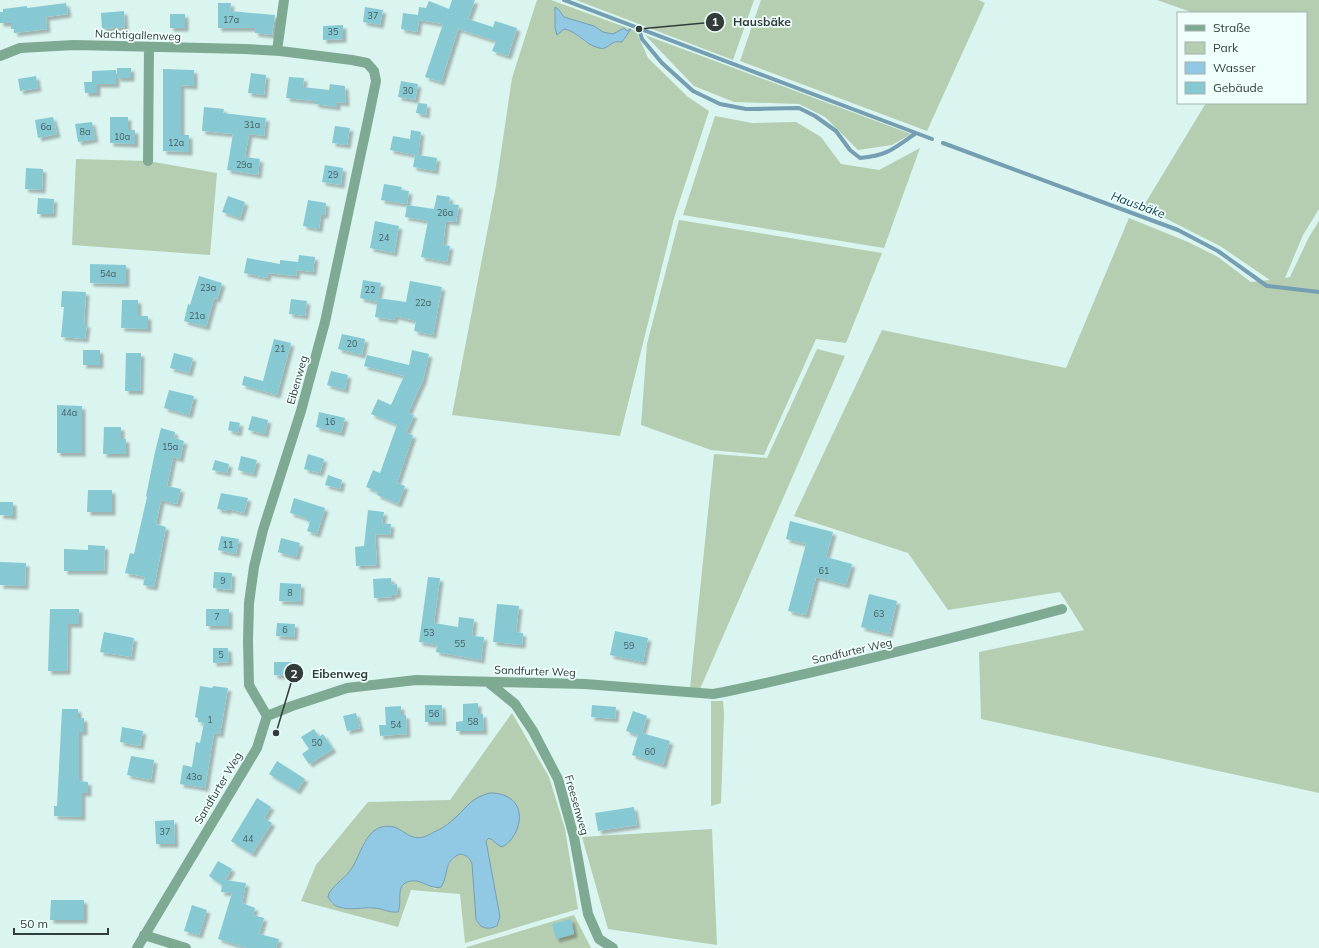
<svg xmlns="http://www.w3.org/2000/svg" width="1319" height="948" viewBox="0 0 1319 948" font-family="Mulish,sans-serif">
<defs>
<filter id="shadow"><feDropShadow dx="3.5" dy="3.5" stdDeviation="1" flood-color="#0004"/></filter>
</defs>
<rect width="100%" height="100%" fill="#daf4f0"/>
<!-- green -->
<path fill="#b5cdb0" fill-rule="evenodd" d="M 537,0 L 551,0 L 636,31 L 648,58 L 688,97 L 709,111 L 674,218 L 620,436 L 452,415 L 496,186 L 512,78 ZM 559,10 L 564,17 L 594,26 L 603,32 L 613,35 L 624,28 L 627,31 L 630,30 L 622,42 L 615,42 L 599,48 L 585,42 L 569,29 L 564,29 L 557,34 Z
M 576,0 L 754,0 L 733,60 Z
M 761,0 L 979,0 L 985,3 L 927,131 L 740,61 Z
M 1157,0 L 1319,0 L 1319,209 L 1303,235 L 1285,278 L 1290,277 L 1309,237 L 1319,221 L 1319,793 L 981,719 L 979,652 L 1084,630 L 1060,592 L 948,610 L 908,553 L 794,516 L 882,330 L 1066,368 L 1129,218 L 1188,242 L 1218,257 L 1251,282 L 1270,280 L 1220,246 L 1143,207 L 1206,103 L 1306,103 L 1306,13 L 1194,13 Z
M 645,35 L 911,134 L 892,145 L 858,150 L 825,117 L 799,104 L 734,102 L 694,86 Z
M 715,116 L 752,123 L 796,122 L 821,137 L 841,164 L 879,170 L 920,148 L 884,248 L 683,215 Z
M 76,159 L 148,161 L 217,173 L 210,255 L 72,245 Z
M 679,220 L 882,253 L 846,343 L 816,339 L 764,455 L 711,450 L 641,425 L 647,344 Z
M 817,349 L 845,356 L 700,689 L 690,688 L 714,454 L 767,458 Z
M 711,701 L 723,701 L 724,714 L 721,803 L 711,806 Z
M 512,713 L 549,777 L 565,829 L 578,909 L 465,943 L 460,894 L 411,890 L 398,927 L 301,901 L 316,865 L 368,802 L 450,800 ZM 458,816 L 508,844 L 488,838 L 486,841 L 500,917 L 478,924 L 476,919 L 472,864 C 471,860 469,856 465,855 C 453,851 449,865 446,872 C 443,878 439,883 436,889 C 430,887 424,883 418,881 C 397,875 399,899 398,912 L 393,912 L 375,908 L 345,909 L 338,907 L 331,903 L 332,888 L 347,874 L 353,867 L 365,841 L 403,832 C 407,834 412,839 418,839 C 429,838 449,823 458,816 Z
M 712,829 L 717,945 L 608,929 L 582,837 Z
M 574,915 L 591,948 L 466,948 L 467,947 Z"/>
<!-- water -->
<path fill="#91c8e4" stroke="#749eb1" d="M 555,7 L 559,10 L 564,17 L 594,26 L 603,32 L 613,34 L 624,28 L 627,31 L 631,29 L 622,42 C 620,42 616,41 613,43 C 609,45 605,50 599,48 C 585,45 577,31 564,29 L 557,35 L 555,28 Z
M 490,793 C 497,793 504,794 511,799 C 527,811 518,839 502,847 C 496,845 494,840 489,838 L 486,841 L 500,917 L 497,926 C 488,930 480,929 476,919 L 472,864 C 470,858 467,855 460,854 C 443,861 449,875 441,887 C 430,890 422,879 411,881 C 394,884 403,900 398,912 C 389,913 382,908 373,908 C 363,907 350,911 339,907 C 334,906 331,902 328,897 L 329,893 C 335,883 346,878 352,868 C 362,852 367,821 394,827 C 398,828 402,831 405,833 C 418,841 423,838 436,831 C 443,828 450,823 456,817 C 469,805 471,798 490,793 Z"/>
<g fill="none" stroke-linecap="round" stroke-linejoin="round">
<!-- stream -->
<path stroke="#749eb1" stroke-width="4" d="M 564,0 L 932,139
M 639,29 L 642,39 L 662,63 L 693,91 L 720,104 L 746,109 L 799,108 L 815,116 L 836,131 L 850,150 L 860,158 C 887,156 895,148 916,133
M 943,143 L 1178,230 L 1218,251 L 1267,286 L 1319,292"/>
</g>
<!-- building -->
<path fill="#86c9d3" filter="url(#shadow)" d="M 452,0 L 475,0 L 468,19 L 493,27 L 495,21 L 517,28 L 508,56 L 492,51 L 496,41 L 458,29 L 441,82 L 425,77 L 443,24 L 419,20 L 417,32 L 401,29 L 403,13 L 418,15 L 419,7 L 426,8 L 429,1 L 449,9 Z
M 66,3 L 68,14 L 46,17 L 47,29 L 14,33 L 14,29 L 11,29 L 11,23 L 0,23 L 0,12 L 3,12 L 3,9 L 27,6 L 27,8 Z
M 218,3 L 231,3 L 230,11 L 275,15 L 272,35 L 255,33 L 255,28 L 218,28 Z
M 365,7 L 383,10 L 380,25 L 363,22 Z
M 124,11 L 125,27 L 102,29 L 101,13 Z
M 170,14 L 185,14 L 185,28 L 170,28 Z
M 343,25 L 343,39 L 323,40 L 323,26 Z
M 117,68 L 131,68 L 131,78 L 117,78 Z
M 163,69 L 194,70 L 194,86 L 181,85 L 181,135 L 189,135 L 189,152 L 163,151 Z
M 116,70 L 116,84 L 97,84 L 97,93 L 85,93 L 84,82 L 92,82 L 92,71 Z
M 251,73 L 266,75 L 264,95 L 248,93 Z
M 36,76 L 38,88 L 20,91 L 18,79 Z
M 289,77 L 304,78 L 303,87 L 329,90 L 330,84 L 345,86 L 346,103 L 337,102 L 337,107 L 315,104 L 315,101 L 286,98 Z
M 401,81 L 418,84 L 415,100 L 398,97 Z
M 418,103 L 427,104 L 426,115 L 416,113 Z
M 204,107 L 224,109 L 223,113 L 266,118 L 264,136 L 249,134 L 245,157 L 260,159 L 258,175 L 227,170 L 233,134 L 202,131 Z
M 53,117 L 57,134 L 38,138 L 35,120 Z
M 110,117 L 128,117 L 128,130 L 135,130 L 135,144 L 110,143 Z
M 92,122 L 95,139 L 78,142 L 75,124 Z
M 335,126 L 350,128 L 347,145 L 332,143 Z
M 411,130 L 421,132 L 418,155 L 437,158 L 435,171 L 413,167 L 415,155 L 390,150 L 393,136 L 410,139 Z
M 325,165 L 343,168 L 341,185 L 322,182 Z
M 26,168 L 43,169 L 42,190 L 25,189 Z
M 384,184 L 402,187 L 401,190 L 409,191 L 407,204 L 381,200 Z
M 437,195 L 450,197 L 449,204 L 459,205 L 456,222 L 446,221 L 443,245 L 450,246 L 447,262 L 421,257 L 428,221 L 405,217 L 407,205 L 434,209 Z
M 228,196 L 245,202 L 240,218 L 222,212 Z
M 38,198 L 54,199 L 53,214 L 37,214 Z
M 308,200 L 326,203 L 325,215 L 321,215 L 319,229 L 303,226 Z
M 375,221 L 399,226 L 394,253 L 370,248 Z
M 299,255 L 315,257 L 313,272 L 297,270 Z
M 247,258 L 280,264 L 280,260 L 298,262 L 296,276 L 268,273 L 267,278 L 244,273 Z
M 90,264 L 126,265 L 126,284 L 90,283 Z
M 199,276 L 222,283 L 217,299 L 214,298 L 206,327 L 184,321 L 188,304 L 190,305 Z
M 363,280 L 381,283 L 377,302 L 360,298 Z
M 410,281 L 442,287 L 433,335 L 414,331 L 416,321 L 395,316 L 394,320 L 375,317 L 378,298 L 406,302 Z
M 62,291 L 86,292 L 84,324 L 87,324 L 85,339 L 61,337 L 64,307 L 61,307 Z
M 291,299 L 307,301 L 305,316 L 289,314 Z
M 122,300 L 138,300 L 138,316 L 148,316 L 148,329 L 121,328 Z
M 342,334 L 365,339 L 362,355 L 338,349 Z
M 274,339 L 291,343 L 277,395 L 242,385 L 244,376 L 263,381 Z
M 83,350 L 100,350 L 100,365 L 83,365 Z
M 412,350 L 429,354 L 423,380 L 408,413 L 414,415 L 406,433 L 413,435 L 397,483 L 405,486 L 398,504 L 377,495 L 378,492 L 366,487 L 373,470 L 380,473 L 397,425 L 371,414 L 378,399 L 391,405 L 404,376 L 364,366 L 367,355 L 409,365 Z
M 126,353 L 141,353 L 140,391 L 125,391 Z
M 174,353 L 193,358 L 189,373 L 170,368 Z
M 331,371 L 348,375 L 345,390 L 327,385 Z
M 169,390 L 194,396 L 189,415 L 164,408 Z
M 57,405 L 82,406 L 82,453 L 57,453 Z
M 319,412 L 345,418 L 341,433 L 316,427 Z
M 252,416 L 268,420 L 265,434 L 248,430 Z
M 230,421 L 240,423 L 238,433 L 228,430 Z
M 104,427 L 121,427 L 121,439 L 126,439 L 126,454 L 103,454 Z
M 161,428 L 175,432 L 174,438 L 184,441 L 180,459 L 173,457 L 167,486 L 181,489 L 177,504 L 161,500 L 156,524 L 166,527 L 154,587 L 143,585 L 145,577 L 125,573 L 130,553 L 134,554 L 147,497 L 146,496 L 155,452 Z
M 308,454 L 324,459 L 320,473 L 304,469 Z
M 241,456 L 257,460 L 253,474 L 238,470 Z
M 215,460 L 229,464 L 227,473 L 212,470 Z
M 328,475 L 342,480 L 340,489 L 325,485 Z
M 88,490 L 112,490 L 112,512 L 87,512 Z
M 221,493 L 248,498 L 244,513 L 228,509 L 228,511 L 217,509 Z
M 294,498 L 325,508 L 317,534 L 307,531 L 310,522 L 305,520 L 306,518 L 290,513 Z
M 0,502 L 13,502 L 13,516 L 0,515 Z
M 368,510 L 384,512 L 382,523 L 391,524 L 390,535 L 375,534 L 377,565 L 356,566 L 355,547 L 364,546 Z
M 790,521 L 833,532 L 826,557 L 852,564 L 846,585 L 816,577 L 806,615 L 788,611 L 806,544 L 786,539 Z
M 221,536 L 239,539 L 236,554 L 218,550 Z
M 281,538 L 300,543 L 296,557 L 278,552 Z
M 88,545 L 105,546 L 104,571 L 64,571 L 64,549 L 88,550 Z
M 0,562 L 26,563 L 25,586 L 0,585 Z
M 214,572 L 232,573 L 231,590 L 213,588 Z
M 428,577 L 440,578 L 434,623 L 458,627 L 459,617 L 474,619 L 472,636 L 484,637 L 481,660 L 436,652 L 437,645 L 419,642 Z
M 391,578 L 392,585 L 397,584 L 398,594 L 392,595 L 392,597 L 374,598 L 373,579 Z
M 280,583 L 301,584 L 300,602 L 279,601 Z
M 869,594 L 897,601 L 889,634 L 861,627 Z
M 497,604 L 519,606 L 516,632 L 523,633 L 522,645 L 493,642 Z
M 50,609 L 79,609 L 79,624 L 68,624 L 67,671 L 48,671 Z
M 206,609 L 229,609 L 229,626 L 206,626 Z
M 277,623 L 295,624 L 294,637 L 276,636 Z
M 615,631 L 648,638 L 643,662 L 610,655 Z
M 104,632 L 134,638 L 131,657 L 100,652 Z
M 213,648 L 228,648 L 229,662 L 213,663 Z
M 274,662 L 292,662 L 291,676 L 274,675 Z
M 200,686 L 212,688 L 213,686 L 228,688 L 220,734 L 214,733 L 205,788 L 180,784 L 183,765 L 192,767 L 196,742 L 200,743 L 204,723 L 198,722 L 198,718 L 195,717 Z
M 478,703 L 478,714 L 483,714 L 484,731 L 456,731 L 456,722 L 463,721 L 463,704 Z
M 425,705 L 442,705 L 443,722 L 425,722 Z
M 592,705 L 616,707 L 615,719 L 591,717 Z
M 401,706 L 401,715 L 406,715 L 407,734 L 380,736 L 379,725 L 386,725 L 385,707 Z
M 62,709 L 78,709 L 78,718 L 84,718 L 84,732 L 79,732 L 79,781 L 88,782 L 88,793 L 82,793 L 82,817 L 54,816 L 54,806 L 57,806 Z
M 633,711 L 647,716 L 642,733 L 670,741 L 663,765 L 632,755 L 638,735 L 626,731 Z
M 356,713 L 360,728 L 347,731 L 343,716 Z
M 122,727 L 143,731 L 140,746 L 120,742 Z
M 314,729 L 319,737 L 323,734 L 333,749 L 309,764 L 302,754 L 309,749 L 301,737 Z
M 131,756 L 154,760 L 151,780 L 127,775 Z
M 277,761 L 305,779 L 297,791 L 269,774 Z
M 257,798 L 271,807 L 264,818 L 272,823 L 252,854 L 231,841 Z
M 634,807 L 637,825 L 598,831 L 595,813 Z
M 174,820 L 175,844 L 156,844 L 155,821 Z
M 218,861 L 232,869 L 225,880 L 246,883 L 242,903 L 255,908 L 253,915 L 264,918 L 259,934 L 279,939 L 276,948 L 247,948 L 218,939 L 232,893 L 221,892 L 222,885 L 209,876 Z
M 51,900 L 84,900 L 84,920 L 50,920 Z
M 192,905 L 207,910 L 199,935 L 184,931 Z
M 571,919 L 574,934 L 556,939 L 552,924 Z"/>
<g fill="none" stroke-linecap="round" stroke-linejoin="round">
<!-- minor -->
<path stroke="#7eaa94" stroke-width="10" d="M 277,51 L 284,0
M 0,56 L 20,48 L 74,45 L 245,49 L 280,51 L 352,60 L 367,63 L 374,71 L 376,81 L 368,120 L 325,322 L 301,411 L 263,530 L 254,567 L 249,603 L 248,641 L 249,685 L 267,716
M 148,161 L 149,47
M 488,682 L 515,704 L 533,731 L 558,779 L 574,837 L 588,914 L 599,939 L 613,948
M 144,935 L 186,948
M 137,948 L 257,748 L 267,716 L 292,706 L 347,688 L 416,680 L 585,684 L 713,694 L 724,692 C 838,668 950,639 1062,609"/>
</g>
<g text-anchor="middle" stroke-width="3.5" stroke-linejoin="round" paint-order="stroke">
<!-- number labels -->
<g font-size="9" fill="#475f61">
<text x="373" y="19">37</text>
<text x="231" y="23">17a</text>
<text x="333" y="35">35</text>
<text x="408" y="94">30</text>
<text x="252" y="128">31a</text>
<text x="46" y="130">6a</text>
<text x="85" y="135">8a</text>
<text x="122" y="140">10a</text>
<text x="176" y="146">12a</text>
<text x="244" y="168">29a</text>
<text x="333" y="178">29</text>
<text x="445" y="216">26a</text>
<text x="384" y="241">24</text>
<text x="108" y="277">54a</text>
<text x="208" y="291">23a</text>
<text x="370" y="293">22</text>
<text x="423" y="306">22a</text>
<text x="197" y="319">21a</text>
<text x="352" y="347">20</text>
<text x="280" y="352">21</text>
<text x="69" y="416">44a</text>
<text x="330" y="425">16</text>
<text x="170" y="450">15a</text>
<text x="228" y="548">11</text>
<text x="824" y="574">61</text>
<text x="223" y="584">9</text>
<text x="290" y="596">8</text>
<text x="879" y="617">63</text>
<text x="217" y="620">7</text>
<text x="285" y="633">6</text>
<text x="429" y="636">53</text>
<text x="460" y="647">55</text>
<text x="629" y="649">59</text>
<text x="221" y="658">5</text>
<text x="434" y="717">56</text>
<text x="210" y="723">1</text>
<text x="473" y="725">58</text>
<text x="396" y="728">54</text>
<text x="317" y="746">50</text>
<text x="650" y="755">60</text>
<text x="194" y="780">43a</text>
<text x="165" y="835">37</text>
<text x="248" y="842">44</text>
</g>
<!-- street labels -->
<g font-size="11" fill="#323c3b" stroke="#effffc">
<text transform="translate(138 35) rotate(2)" y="4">Nachtigallenweg</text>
<text transform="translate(297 380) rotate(-74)" y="4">Eibenweg</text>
<text transform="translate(852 651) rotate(-13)" y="4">Sandfurter Weg</text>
<text transform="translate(535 671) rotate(2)" y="4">Sandfurter Weg</text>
<text transform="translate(218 788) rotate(-59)" y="4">Sandfurter Weg</text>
<text transform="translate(577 805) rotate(74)" y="4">Freesenweg</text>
</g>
<!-- water labels -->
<g font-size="12" font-style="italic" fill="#0f3d51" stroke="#effffc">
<text transform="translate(1138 205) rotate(20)" y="4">Hausbäke</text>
</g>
</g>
<!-- callouts -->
<path fill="none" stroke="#323c3b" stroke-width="1.5" d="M639 29L715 22M276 733L294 673"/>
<g fill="#323c3b" stroke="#effffc" stroke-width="1.5">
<circle cx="639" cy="29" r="4"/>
<circle cx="276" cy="733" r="4"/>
<circle cx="715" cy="22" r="10"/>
<circle cx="294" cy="673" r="10"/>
</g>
<g font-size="12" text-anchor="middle" font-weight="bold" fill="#fff">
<text x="715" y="26">1</text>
<text x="294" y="678">2</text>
</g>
<g font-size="12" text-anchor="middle" font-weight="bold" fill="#323c3b" stroke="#effffc" stroke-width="3.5" stroke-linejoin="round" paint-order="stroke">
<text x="762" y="26">Hausbäke</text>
<text x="340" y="678">Eibenweg</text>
</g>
<!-- legend -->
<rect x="1177" y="12" width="130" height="92" fill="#effffc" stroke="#a3b1af"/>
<rect x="1185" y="25" width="20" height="6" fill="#7eaa94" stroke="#a3b1af"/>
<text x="1213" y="32" font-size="12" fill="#323c3b">Straße</text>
<rect x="1185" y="42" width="20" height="12" fill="#b5cdb0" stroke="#a3b1af"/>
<text x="1213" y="52" font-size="12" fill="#323c3b">Park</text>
<rect x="1185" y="62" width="20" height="12" fill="#91c8e4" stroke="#a3b1af"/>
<text x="1213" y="72" font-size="12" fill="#323c3b">Wasser</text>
<rect x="1185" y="82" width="20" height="12" fill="#86c9d3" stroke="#a3b1af"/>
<text x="1213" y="92" font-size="12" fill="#323c3b">Gebäude</text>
<!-- scale -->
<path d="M14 928v6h94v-6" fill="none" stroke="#323c3b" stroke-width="2"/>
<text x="20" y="928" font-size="12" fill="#323c3b" stroke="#effffc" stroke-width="3" paint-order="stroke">50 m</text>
</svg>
